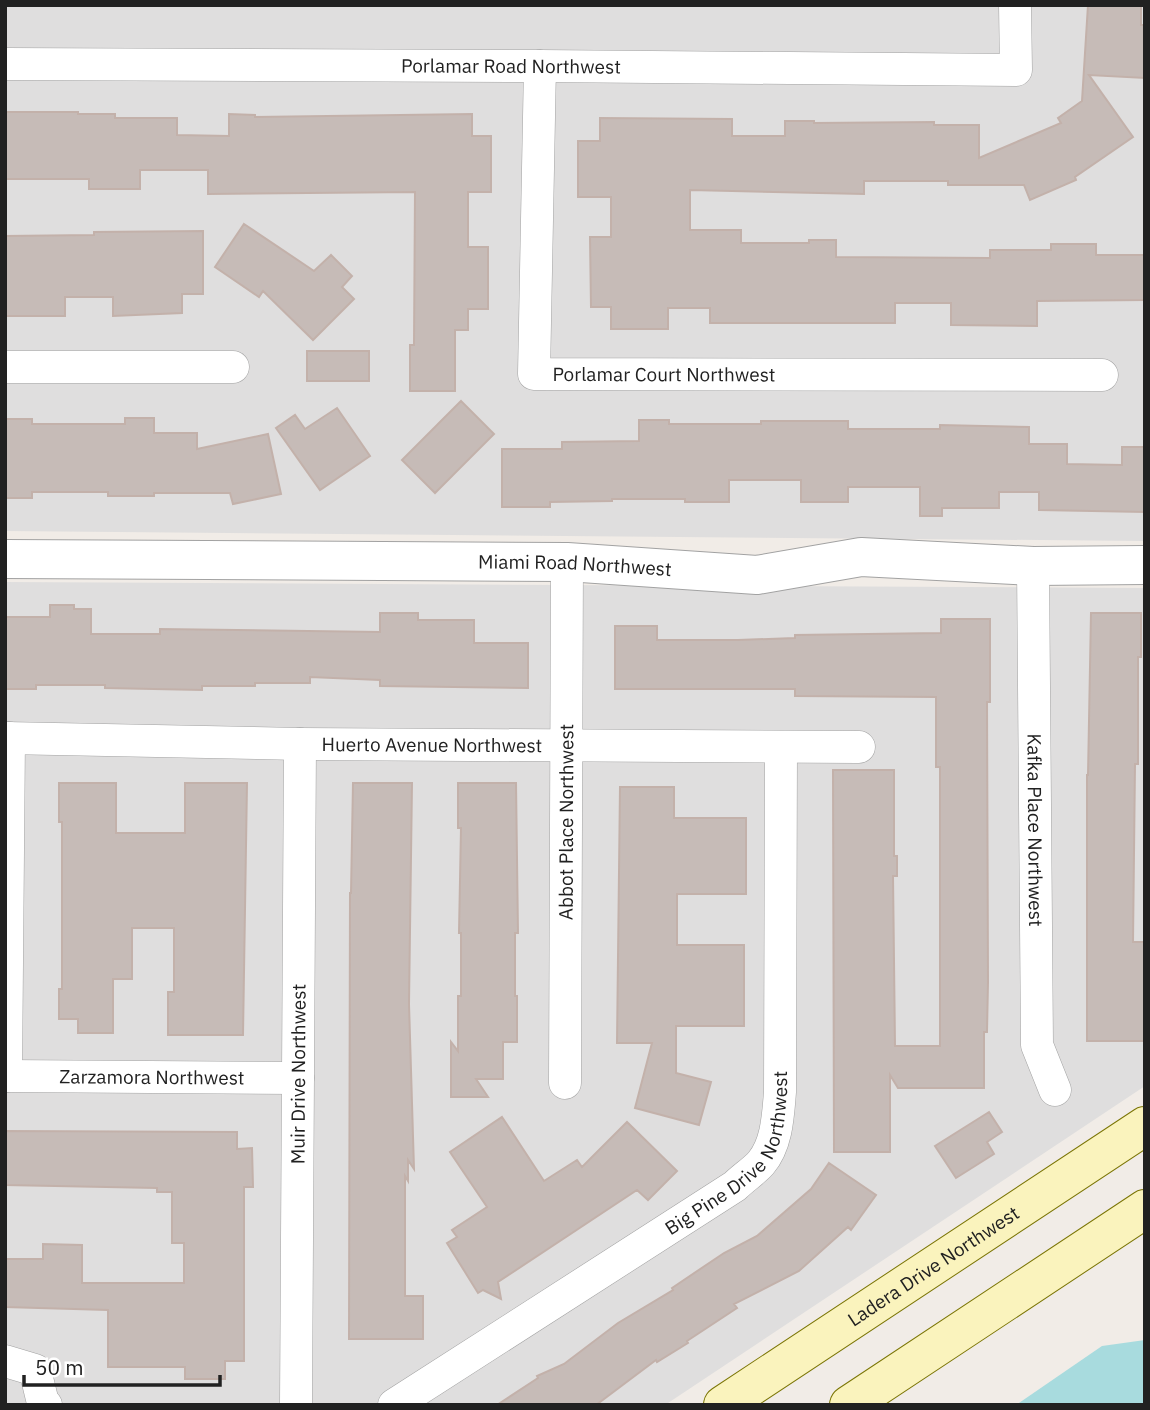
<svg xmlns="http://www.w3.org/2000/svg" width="1150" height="1410" viewBox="0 0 1150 1410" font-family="'IBM Plex Sans',sans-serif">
<rect width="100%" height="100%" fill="#f1ece7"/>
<!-- residential -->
<path fill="#dfdede" d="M 5,5 L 1145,5 L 1145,541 L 5,531 Z
M 5,582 L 1145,588 L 1145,1086 L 665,1405 L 5,1405 Z"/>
<!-- water -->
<path fill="#a8dbde" d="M 1145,1340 L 1145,1405 L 1016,1405 L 1102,1346 Z"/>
<!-- building -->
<path fill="#c6bbb7" stroke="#c3b1aa" stroke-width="2" d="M 1088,5 L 1141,5 L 1141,25 L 1145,25 L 1145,78 L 1089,75 L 1133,137 L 1075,177 L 1076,180 L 1030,200 L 1024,185 L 948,185 L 948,181 L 864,181 L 864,194 L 690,190 L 690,230 L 741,230 L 741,243 L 809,243 L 809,240 L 836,240 L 836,257 L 990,258 L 990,250 L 1051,250 L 1051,244 L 1096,244 L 1096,255 L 1145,255 L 1145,300 L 1037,301 L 1037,326 L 951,325 L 951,303 L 895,303 L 895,323 L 710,323 L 710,308 L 668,308 L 668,329 L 611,329 L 611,307 L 591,307 L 590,237 L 611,237 L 611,197 L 578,197 L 578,141 L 600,141 L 600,118 L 732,119 L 732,136 L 785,136 L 785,121 L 814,121 L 814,123 L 934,122 L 934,125 L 979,125 L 979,158 L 1061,123 L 1058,118 L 1082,101 Z
M 5,112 L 78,112 L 78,114 L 115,114 L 115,118 L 177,118 L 177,135 L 229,136 L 229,114 L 255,115 L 255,117 L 472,114 L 472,136 L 491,136 L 491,192 L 468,192 L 468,247 L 488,247 L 488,309 L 468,309 L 468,330 L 455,330 L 455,391 L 410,391 L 410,345 L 414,345 L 415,192 L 208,194 L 208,170 L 140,170 L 140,189 L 89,189 L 89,179 L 5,179 Z
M 244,224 L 314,271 L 331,255 L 352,276 L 342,287 L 354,299 L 313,340 L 263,291 L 259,297 L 215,267 Z
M 203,231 L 203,294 L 182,294 L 182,313 L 113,316 L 113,297 L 65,297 L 65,316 L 5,316 L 5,236 L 94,235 L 94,232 Z
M 307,351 L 369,351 L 369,381 L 307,381 Z
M 461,401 L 494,434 L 435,493 L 402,460 Z
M 337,408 L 370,456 L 320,490 L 276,428 L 295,415 L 305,429 Z
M 125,418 L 154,418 L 154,433 L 197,433 L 197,449 L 268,434 L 281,494 L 233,504 L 230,493 L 154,493 L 154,496 L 108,496 L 108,492 L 32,492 L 32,498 L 5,498 L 5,419 L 32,419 L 32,424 L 125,424 Z
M 639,420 L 669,420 L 669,424 L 761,424 L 761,421 L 848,421 L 848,429 L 940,429 L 940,425 L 1029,427 L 1029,444 L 1067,444 L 1067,464 L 1122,465 L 1122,447 L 1145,447 L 1145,512 L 1039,510 L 1039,492 L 999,492 L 999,508 L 942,508 L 942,516 L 920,516 L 920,487 L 848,487 L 848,502 L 801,502 L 801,480 L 729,480 L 729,502 L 685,502 L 685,499 L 612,499 L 612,501 L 550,502 L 550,507 L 502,507 L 502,449 L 562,449 L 562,442 L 639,441 Z
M 50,605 L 74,605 L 74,609 L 91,609 L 91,634 L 160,634 L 160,629 L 380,632 L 380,613 L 418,613 L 418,620 L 474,620 L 474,643 L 528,643 L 528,688 L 380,686 L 380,680 L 310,677 L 310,683 L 255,683 L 255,686 L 202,686 L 202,690 L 105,688 L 105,685 L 36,685 L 36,689 L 5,689 L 5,617 L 50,617 Z
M 1091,613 L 1141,613 L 1141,657 L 1138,657 L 1138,764 L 1135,764 L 1133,942 L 1145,942 L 1145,1041 L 1087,1041 L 1087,775 L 1088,775 Z
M 941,619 L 990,619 L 990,702 L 987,702 L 988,982 L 987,1032 L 984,1032 L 984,1088 L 898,1088 L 890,1075 L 890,1152 L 834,1152 L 833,770 L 894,770 L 894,856 L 897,856 L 897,876 L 893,876 L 895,1046 L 940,1046 L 940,767 L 936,767 L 936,697 L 795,696 L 795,689 L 615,689 L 615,626 L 657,626 L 657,640 L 738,640 L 795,638 L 795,635 L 941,633 Z
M 59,783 L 116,783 L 116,833 L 185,833 L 185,783 L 247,783 L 243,1035 L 168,1035 L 168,992 L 174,992 L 174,928 L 132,928 L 132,979 L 113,979 L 113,1033 L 78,1033 L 78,1019 L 59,1019 L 59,989 L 62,989 L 62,822 L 59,822 Z
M 353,783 L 412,783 L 409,1004 L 414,1169 L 408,1160 L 408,1181 L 405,1176 L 405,1296 L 423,1296 L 423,1339 L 349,1339 L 350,893 L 351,893 Z
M 458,783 L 516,783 L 518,933 L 515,933 L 515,996 L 517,996 L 517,1042 L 503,1042 L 503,1079 L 476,1079 L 488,1097 L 451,1097 L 451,1042 L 458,1051 L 458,996 L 461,996 L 461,933 L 459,933 L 461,828 L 458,828 Z
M 620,787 L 674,787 L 674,818 L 746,818 L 746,894 L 677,894 L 677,945 L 744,945 L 744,1026 L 676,1026 L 676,1073 L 711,1082 L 699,1125 L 635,1108 L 652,1043 L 617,1043 Z
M 989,1112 L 1002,1132 L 987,1142 L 994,1154 L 956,1178 L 935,1146 Z
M 502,1117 L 544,1181 L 577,1160 L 582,1167 L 627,1122 L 677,1171 L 648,1200 L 637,1190 L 498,1282 L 501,1299 L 483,1290 L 478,1293 L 447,1243 L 457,1237 L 452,1230 L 487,1207 L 450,1152 Z
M 5,1131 L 237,1132 L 237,1149 L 252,1148 L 253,1187 L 244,1187 L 244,1361 L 225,1361 L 225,1379 L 185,1379 L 185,1367 L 108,1367 L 108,1310 L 5,1307 L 5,1259 L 43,1259 L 43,1244 L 82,1245 L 82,1283 L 184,1283 L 184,1243 L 172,1243 L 172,1192 L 157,1192 L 157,1188 L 5,1185 Z
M 829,1163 L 876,1195 L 851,1230 L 848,1227 L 799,1271 L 734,1304 L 737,1308 L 687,1341 L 688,1343 L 657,1362 L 656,1360 L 596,1405 L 497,1405 L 538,1378 L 537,1376 L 564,1364 L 618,1323 L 673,1290 L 672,1288 L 724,1253 L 757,1236 L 811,1189 Z"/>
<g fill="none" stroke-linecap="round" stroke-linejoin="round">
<defs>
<g id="minor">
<path id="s1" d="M 5,64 L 540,66 L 1016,70 L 1015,5"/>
<path id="s2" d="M 540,66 L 534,374 L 1102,375"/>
<path d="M 5,367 L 233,367"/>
<path id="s3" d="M 1033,566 L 1037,1045 L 1055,1090"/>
<path id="s4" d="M 5,738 L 300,744 L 859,747"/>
<path id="s5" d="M 5,1076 L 298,1078"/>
<path d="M 6,1076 L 9,738"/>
<path id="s6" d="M 565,1083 L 567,562"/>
<path d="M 5,1361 L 35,1370 L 43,1403 L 46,1405"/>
<path id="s7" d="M 296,1405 L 300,744"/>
<path id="s8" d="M 394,1405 L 735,1186 C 743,1178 754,1171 761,1163 C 777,1144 778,1116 780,1092 L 781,747"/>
</g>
<g id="tertiary">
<path id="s9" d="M 5,559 L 567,562 L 757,575 L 861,557 L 1033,566 L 1145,565"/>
</g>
<g id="secondary">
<path id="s10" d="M 723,1405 L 1145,1126"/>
<path d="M 849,1405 L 1145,1209"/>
</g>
</defs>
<!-- minor casing -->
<use href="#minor" stroke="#a2a2a2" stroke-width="33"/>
<!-- tertiary casing -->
<use href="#tertiary" stroke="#a2a2a2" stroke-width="40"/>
<!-- secondary casing -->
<use href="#secondary" stroke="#7b7505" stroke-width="40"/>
<!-- minor -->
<use href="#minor" stroke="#fff" stroke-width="32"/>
<!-- tertiary -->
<use href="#tertiary" stroke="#fff" stroke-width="38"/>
<!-- secondary -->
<use href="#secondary" stroke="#faf3bd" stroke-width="38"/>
</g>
<g text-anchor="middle" stroke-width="7" stroke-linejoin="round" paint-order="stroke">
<!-- street labels -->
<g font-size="19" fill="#212121" stroke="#fff">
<text dy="7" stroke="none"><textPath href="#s1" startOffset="506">Porlamar Road Northwest</textPath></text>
<text dy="7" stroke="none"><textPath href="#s2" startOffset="438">Porlamar Court Northwest</textPath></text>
<text dy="7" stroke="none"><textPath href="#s9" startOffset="570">Miami Road Northwest</textPath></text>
<text dy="7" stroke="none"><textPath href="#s4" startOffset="427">Huerto Avenue Northwest</textPath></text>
<text dy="7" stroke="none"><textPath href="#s6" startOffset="261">Abbot Place Northwest</textPath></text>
<text dy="7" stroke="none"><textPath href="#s3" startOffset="264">Kafka Place Northwest</textPath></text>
<text dy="7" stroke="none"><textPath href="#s7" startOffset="331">Muir Drive Northwest</textPath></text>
<text dy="7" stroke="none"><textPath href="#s5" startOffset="147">Zarzamora Northwest</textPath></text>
<text dy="7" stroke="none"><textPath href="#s8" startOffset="430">Big Pine Drive Northwest</textPath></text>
<text dy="7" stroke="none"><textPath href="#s10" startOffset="252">Ladera Drive Northwest</textPath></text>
</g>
</g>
<!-- border -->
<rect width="1150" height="1410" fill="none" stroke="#212121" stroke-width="14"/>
<!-- scale -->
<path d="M24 1375v10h196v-10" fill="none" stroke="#212121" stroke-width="3.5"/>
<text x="35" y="1375" font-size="21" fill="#212121" stroke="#ffffff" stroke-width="5" paint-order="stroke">50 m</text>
</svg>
